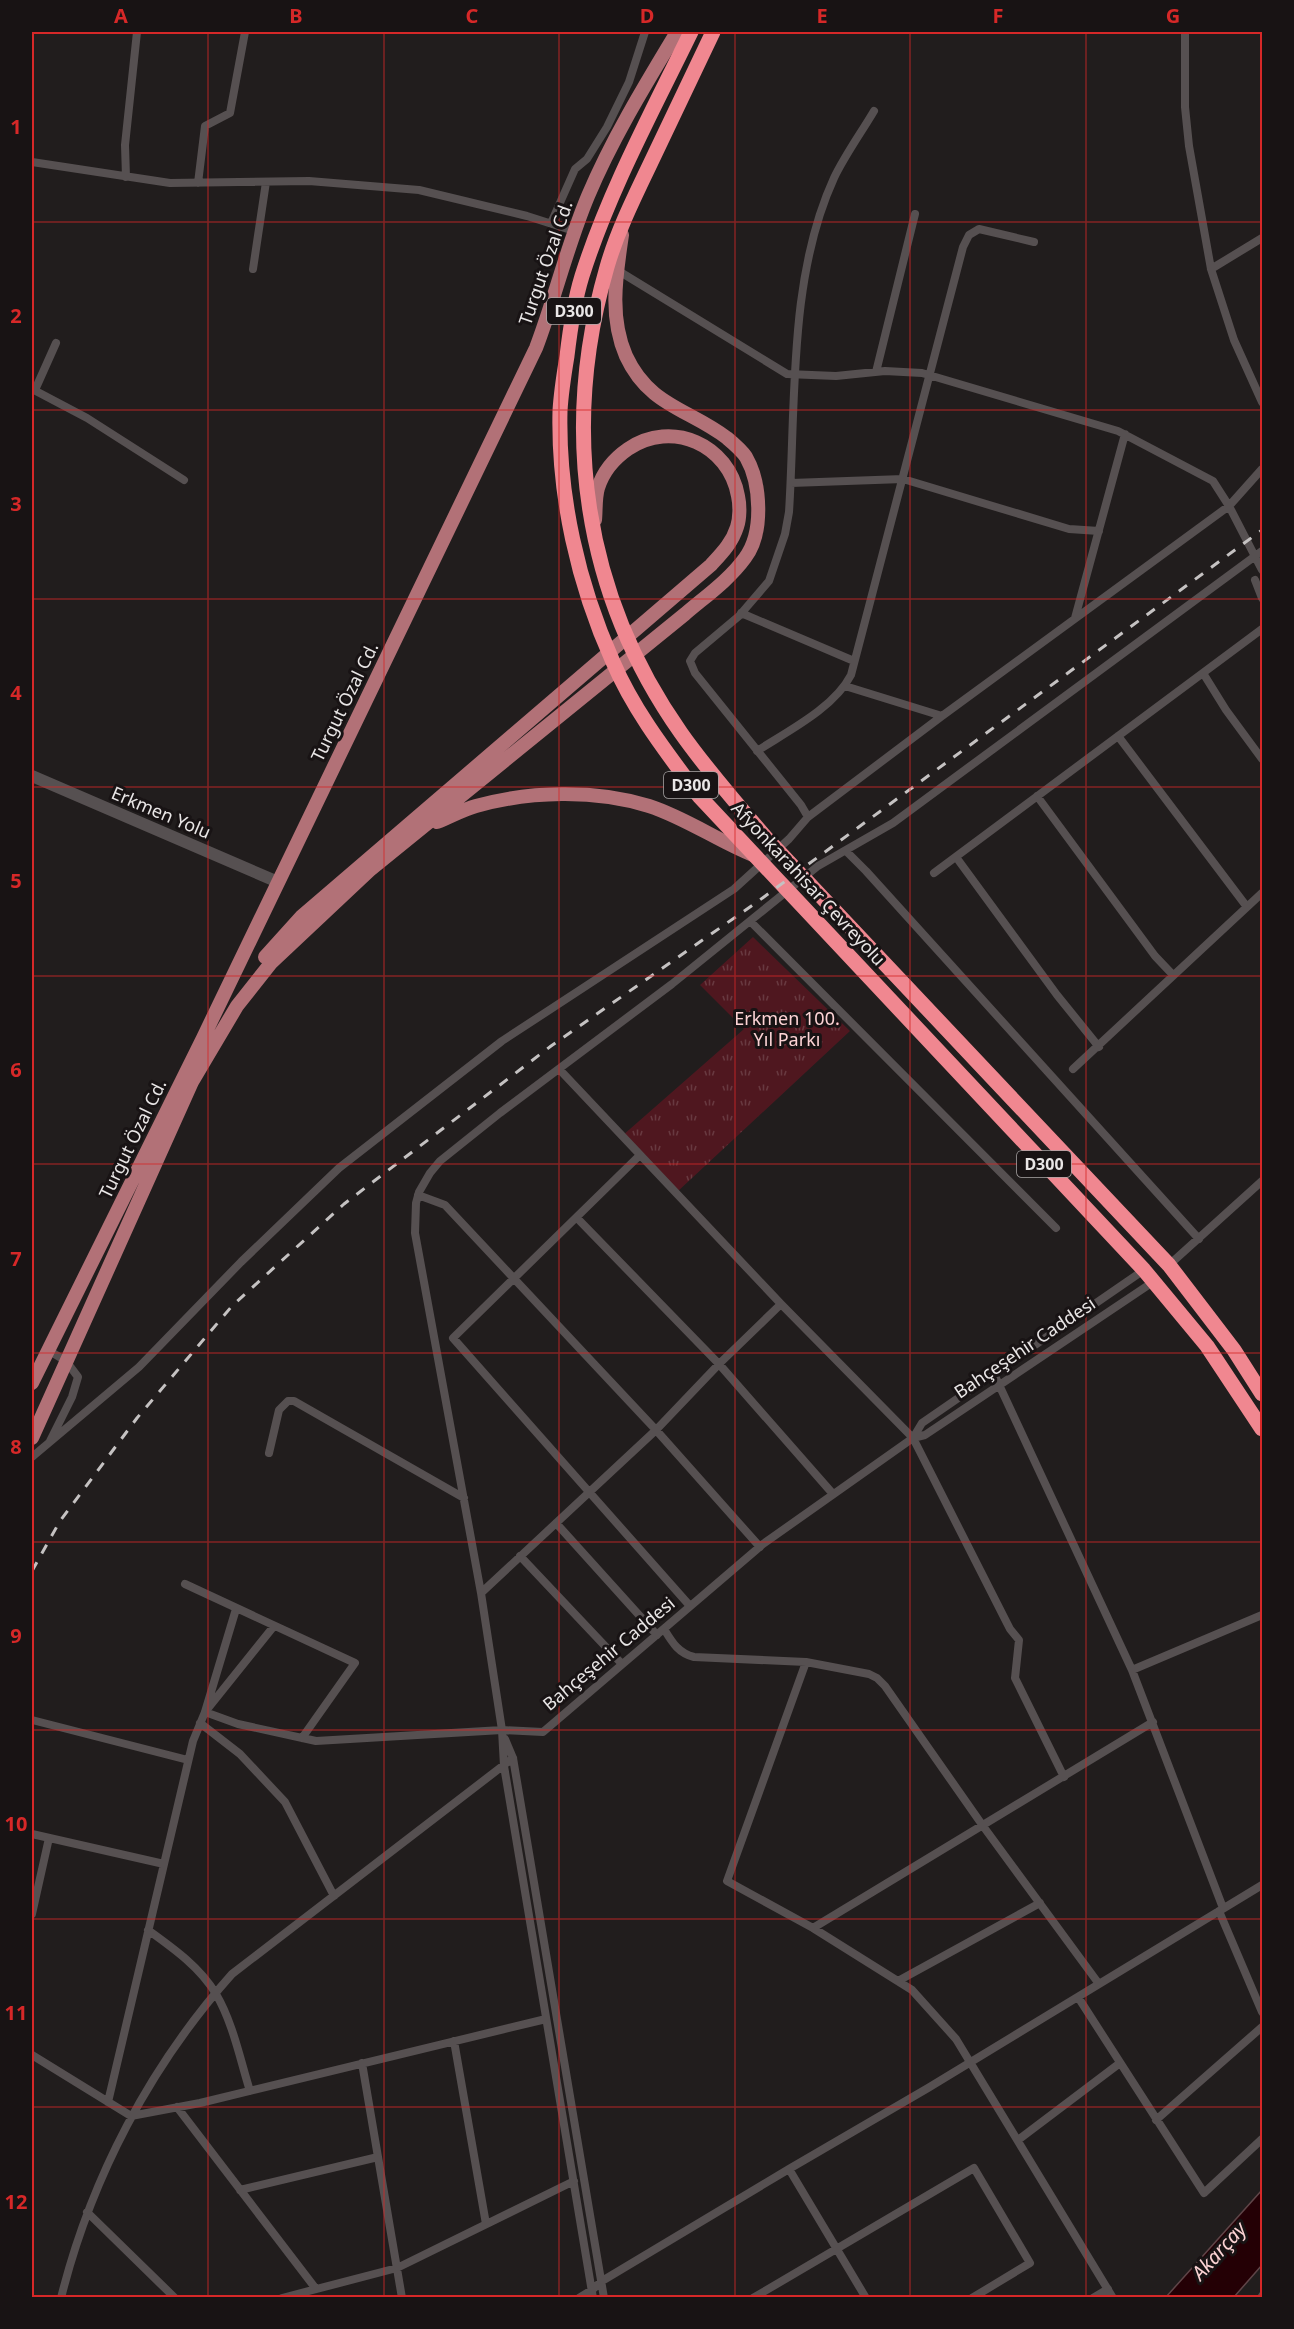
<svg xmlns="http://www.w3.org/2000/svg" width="1294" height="2329" viewBox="0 0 1294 2329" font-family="'Noto Sans',sans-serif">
<defs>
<pattern id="grass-tufts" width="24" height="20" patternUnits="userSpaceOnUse" patternTransform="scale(1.5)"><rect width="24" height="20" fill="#4f171f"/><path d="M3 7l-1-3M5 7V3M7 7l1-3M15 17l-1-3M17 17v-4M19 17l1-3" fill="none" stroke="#683940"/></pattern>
</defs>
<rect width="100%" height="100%" fill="#211d1d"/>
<!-- grass -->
<path fill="url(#grass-tufts)" d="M 753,937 L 850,1031 L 677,1192 L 622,1136 L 744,1029 L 700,985 Z"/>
<!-- water -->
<path fill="#240005" stroke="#5f4548" stroke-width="1.5" d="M 1262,2190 L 1262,2265 L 1234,2297 L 1166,2297 Z"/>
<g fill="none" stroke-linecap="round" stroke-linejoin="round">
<!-- street -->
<path stroke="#565051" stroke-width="8" d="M 1185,32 L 1185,107 L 1189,146 L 1211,269 L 1234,340 L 1262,402
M 874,111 C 861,133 845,155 834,178 C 788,278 796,404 789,512 L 785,534 L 769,581 L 739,616 L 695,653 L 690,661 L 695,673 L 801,805 L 808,817 L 942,716 L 1229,506 L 1262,469
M 32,162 L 170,183 L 309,181 L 419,190 L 527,216 L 574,231
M 126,177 L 125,145 L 137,32
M 198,183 L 205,126 L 230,113 L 245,32
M 551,223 L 575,169 L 587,159 L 607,127 L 629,82 L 645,32
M 253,269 L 266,182
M 1211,269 L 1262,238
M 617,270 L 787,374 L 836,376 L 885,371 L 922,373 L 1118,431 L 1213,481 L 1229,506 L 1262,570
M 876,372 L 915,214
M 32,389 L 87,418 L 184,480
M 35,390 L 56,343
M 791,483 L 903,479 L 1069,529 L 1099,531
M 1255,580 L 1262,598
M 741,613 L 854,661
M 1075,618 L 1125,434
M 1203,673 L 1226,710 L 1262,759
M 845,686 L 942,716
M 1118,736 L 1247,907
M 757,751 C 788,731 834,708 851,675 L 963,247 L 969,235 L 979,229 L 1034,242
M 1037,796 L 1155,956 L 1173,975
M 846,851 L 866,871 L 1199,1239
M 956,857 L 1057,995 L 1099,1047
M 934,873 L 1262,629
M 750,921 L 1056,1228
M 559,1069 L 781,1304 L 913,1438 L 1010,1629 L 1019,1640 L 1015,1678 L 1064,1777
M 1073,1069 L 1262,893
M 640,1155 L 453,1338 L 690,1606
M 418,1195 L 445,1205 L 656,1430 L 760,1547
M 577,1218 L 719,1364 L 833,1494
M 1169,1265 L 1262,1181
M 48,1350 L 66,1361 L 78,1377 L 72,1397 L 50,1441
M 994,1374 L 1132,1670 L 1223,1908
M 913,1438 L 922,1423 L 1144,1270
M 269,1453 L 279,1410 L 288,1401 L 294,1401 L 464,1498
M 32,1457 L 139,1367 L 241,1262 L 339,1168 L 502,1041 L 734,889 L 789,839 L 808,817
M 556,1523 L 657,1635
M 520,1556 L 622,1664
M 185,1584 L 355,1663 L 302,1738
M 481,1593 L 415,1233 L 416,1203 L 419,1192 L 430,1173 L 440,1161 L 500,1113 L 672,984 L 818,866 L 893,823 L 1262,551
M 274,1626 L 205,1712 L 238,1724 L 316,1741 L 502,1730 L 543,1732 L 763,1544 L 913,1438 L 925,1435 L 1153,1282
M 664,1629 C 672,1642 678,1653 694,1657 L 806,1662 L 869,1674 L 877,1678 L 885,1686 L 983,1826 L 1099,1984
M 806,1662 L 727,1881 L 813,1928 L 912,1990 L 956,2039 L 1113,2298
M 1132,1670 L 1262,1615
M 32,1720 L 188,1760
M 200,1723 L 240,1754 L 285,1802 L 334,1896
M 505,1739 L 513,1758 L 604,2298
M 32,1834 L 164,1864
M 1219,1911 L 1262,2012
M 32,1914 L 49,1838
M 813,1928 L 1153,1722
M 148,1930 C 173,1948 200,1967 216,1994 C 233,2023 240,2059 250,2091
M 898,1981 L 1040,1903
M 1078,1997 L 1204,2193 L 1262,2139
M 454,2041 L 486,2224
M 32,2055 L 131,2116 L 200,2103 L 546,2019
M 362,2063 L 402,2298
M 108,2102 L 193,1741 L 205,1712 L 236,1609
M 177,2107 L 316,2289
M 1156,2120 L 1262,2027
M 1018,2140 L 1120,2063
M 789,2169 L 866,2298
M 240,2190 L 378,2157
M 87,2212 L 175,2298
M 61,2298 C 91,2178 150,2066 232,1974 L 513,1758
M 282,2298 L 397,2268 L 574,2181
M 579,2298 L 592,2290 L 602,2281 L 789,2169 L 928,2088 L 1262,1885
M 593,2298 L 504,1766 L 502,1730 L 481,1593 L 656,1430 L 719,1364 L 781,1304
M 753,2298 L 974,2168 L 1030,2263 L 972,2298
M 1093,2298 L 1108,2289
M 1261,2298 L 1262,2296"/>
<!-- secondary -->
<path stroke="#565051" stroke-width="12" d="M 32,776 L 278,882"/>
<!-- primary -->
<path stroke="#b27177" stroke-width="14" d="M 437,822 C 450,817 462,810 476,806 C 530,791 594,789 649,806 C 686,818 718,841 753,855
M 265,957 L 302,916 L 711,565 C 722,553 732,543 737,527 C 740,518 740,505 738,496 C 729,445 672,419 628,449 C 615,458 603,472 598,488 C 595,498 596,510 595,520
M 32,1383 L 203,1038 L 536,348 C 555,298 567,246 588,196 C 612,139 645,85 677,32
M 32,1438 L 192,1082 L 237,1006 L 271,963 L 371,869 L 685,614 C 706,596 729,580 745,558 C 764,533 761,483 746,457 C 742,451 733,443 727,438 C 689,409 649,406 626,356 C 609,317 616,276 622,235"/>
<!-- highway -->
<path stroke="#f08790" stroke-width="15" d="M 691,32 C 652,112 609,191 582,276 C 574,302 570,330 567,356 C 564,374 561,393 560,411 C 558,496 578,584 613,662 C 634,711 667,753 699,796 L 1144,1270 L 1207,1346 L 1262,1429
M 713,32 C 693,74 673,116 653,158 C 636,194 618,229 607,267 C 560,429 583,594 681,733 C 707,770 737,804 767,839 L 1169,1265 L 1234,1350 L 1262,1394"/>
<!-- rail -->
<path stroke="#c5c2c2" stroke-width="3" stroke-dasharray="10 10" stroke-linecap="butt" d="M 32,1571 L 60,1521 L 137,1418 L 232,1306 L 344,1204 L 551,1046 L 757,902 L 1262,530"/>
</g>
<!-- grid -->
<path fill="none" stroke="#d62828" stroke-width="1.5" stroke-opacity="0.55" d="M 208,32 L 208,2298M 384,32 L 384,2298M 559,32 L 559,2298M 735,32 L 735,2298M 910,32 L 910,2298M 1086,32 L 1086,2298M 32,222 L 1262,222M 32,410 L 1262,410M 32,599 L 1262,599M 32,787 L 1262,787M 32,976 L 1262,976M 32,1164 L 1262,1164M 32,1353 L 1262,1353M 32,1542 L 1262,1542M 32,1730 L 1262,1730M 32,1919 L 1262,1919M 32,2107 L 1262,2107"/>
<g text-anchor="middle" stroke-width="6" stroke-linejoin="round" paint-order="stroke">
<!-- shield labels -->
<g fill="#181314" stroke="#aaa7a7" stroke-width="1.5">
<rect x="547" y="298" width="54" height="26" rx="4.5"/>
<rect x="664" y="772" width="54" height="26" rx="4.5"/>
<rect x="1017" y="1151" width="54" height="26" rx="4.5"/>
</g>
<g font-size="16" font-weight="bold" fill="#e9e6e6">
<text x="574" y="317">D300</text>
<text x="691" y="791">D300</text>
<text x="1044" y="1170">D300</text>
</g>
<!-- street labels -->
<g font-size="18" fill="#e9e6e6" stroke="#181314">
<text transform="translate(546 263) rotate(-71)" y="6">Turgut Özal Cd.</text>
<text transform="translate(345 702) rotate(-64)" y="6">Turgut Özal Cd.</text>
<text transform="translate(161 813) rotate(23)" y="6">Erkmen Yolu</text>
<text transform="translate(808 884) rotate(47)" y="6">Afyonkarahisar Çevreyolu</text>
<text transform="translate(133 1139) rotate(-64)" y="6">Turgut Özal Cd.</text>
<text transform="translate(1025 1348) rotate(-34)" y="6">Bahçeşehir Caddesi</text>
<text transform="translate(609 1654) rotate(-40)" y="6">Bahçeşehir Caddesi</text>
</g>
<!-- park labels -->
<g font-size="18" fill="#fdd3d5" stroke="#181314">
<text x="787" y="1025">Erkmen 100.<tspan x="787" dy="21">Yıl Parkı</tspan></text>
</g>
<!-- water labels -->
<g font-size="20" font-style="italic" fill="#fcd3d4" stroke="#181314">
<text transform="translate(1219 2251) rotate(-48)" y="7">Akarçay</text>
</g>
</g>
<!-- border -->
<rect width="1294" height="2329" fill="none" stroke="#181314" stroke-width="66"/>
<rect x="33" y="33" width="1228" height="2263" fill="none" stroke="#d62828" stroke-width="2"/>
<g font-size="20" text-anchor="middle" font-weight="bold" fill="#d62828">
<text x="121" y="23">A</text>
<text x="296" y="23">B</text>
<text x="472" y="23">C</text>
<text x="647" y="23">D</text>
<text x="822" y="23">E</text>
<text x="998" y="23">F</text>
<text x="1173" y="23">G</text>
<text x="16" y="134">1</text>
<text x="16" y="323">2</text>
<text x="16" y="511">3</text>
<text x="16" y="700">4</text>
<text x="16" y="888">5</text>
<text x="16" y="1077">6</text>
<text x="16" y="1266">7</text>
<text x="16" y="1454">8</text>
<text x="16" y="1643">9</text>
<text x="16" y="1831">10</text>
<text x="16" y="2020">11</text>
<text x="16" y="2209">12</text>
</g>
</svg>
